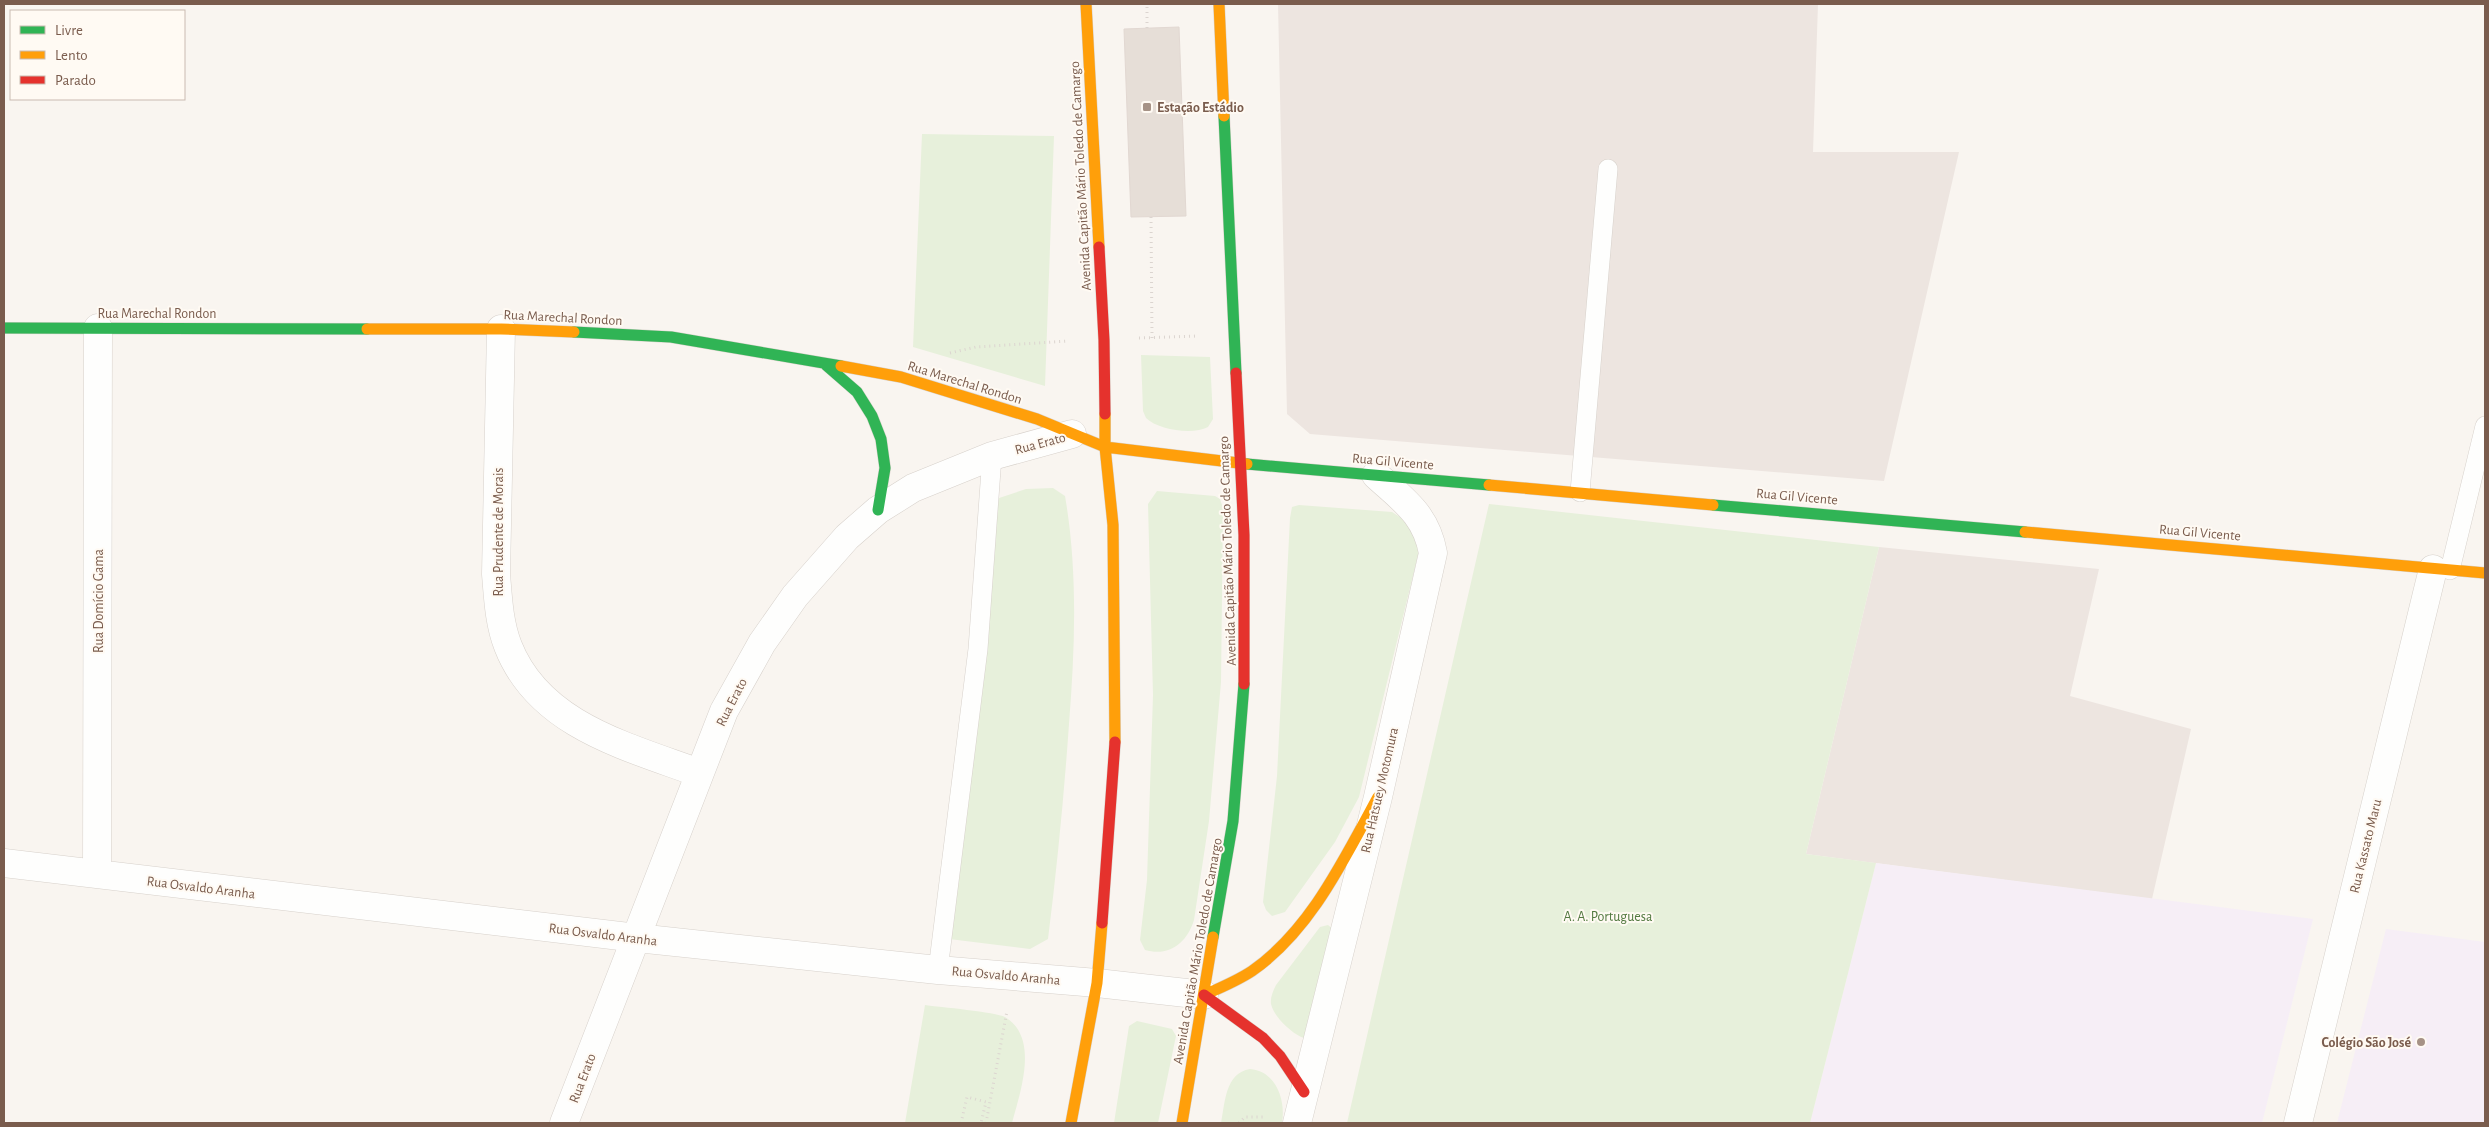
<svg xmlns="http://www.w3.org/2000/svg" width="2489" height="1127" viewBox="0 0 2489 1127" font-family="'Alegreya Sans',sans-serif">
<rect width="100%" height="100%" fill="#f9f5f0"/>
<!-- industrial -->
<path fill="#ede5e0" d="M 1278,4 L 1818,4 L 1813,152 L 1959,152 L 1884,481 L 1310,434 L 1287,414 Z
M 1879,547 L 2099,569 L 2070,696 L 2191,729 L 2152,899 L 1806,854 Z"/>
<!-- education -->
<path fill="#f6eef6" d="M 1876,863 L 2313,919 L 2262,1123 L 1810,1123 Z
M 2386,929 L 2485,942 L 2485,1123 L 2337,1123 Z"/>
<!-- green -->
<path fill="#e7f0db" d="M 922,134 L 1054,136 L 1045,386 L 913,347 Z
M 1141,355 L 1210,357 L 1213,419 L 1208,427 C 1193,435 1158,430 1146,418 L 1143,411 Z
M 1053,488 L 1065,496 C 1078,571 1075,649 1069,724 C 1064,796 1057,867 1048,939 L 1030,949 L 933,937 L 973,648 L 984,503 L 1026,489 Z
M 1157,491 L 1215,496 L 1220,499 L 1223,508 L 1221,682 L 1209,821 L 1194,920 C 1187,943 1169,957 1145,950 L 1140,940 L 1147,880 L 1153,695 L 1148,504 Z
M 1489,504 L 1879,547 L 1806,854 L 1876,863 L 1810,1123 L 1347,1123 Z
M 1299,505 L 1392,512 L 1414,526 L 1420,547 L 1359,797 L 1335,842 L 1285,912 L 1272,916 L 1266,910 L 1263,902 L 1277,776 L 1290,518 L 1292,507 Z
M 1328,925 L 1334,930 L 1304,1038 C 1292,1034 1274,1017 1271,1004 C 1270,998 1273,991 1276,985 L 1320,927 Z
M 925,1005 C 939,1007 996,1012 1005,1017 C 1040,1038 1020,1092 1012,1123 L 905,1123 Z
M 1137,1021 L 1172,1029 L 1176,1036 L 1158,1123 L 1114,1123 L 1129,1026 Z
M 1250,1069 C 1276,1071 1286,1100 1282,1123 L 1221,1123 C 1225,1103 1225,1073 1250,1069 Z"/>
<!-- building -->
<path fill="#e6ded7" stroke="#e2d8d2" d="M 1179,27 L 1186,216 L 1131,217 L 1124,29 Z"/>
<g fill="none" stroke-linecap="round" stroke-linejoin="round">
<defs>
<path id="lane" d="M 1580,492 L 1608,169
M 2450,570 L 2485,426
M 938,970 L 978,649 L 992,456"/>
<path id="street" d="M 501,329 L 496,574 C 498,598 499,623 508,646 C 539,725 626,746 699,773
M 4,863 L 637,938 L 938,970 L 1097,983 L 1204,995
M 97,874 L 98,328
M 564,1123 L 724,711 L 762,643 L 795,596 L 847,537 L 878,510 L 913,488 L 992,456 L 1072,434
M 1297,1123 L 1378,797 L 1433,553 C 1426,514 1403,500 1376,475
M 2298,1123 L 2433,569"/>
<path id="fast" d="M 1224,116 L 1236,373
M 4,328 L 367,329
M 574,332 L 671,337 L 841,366
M 826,365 L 857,392 L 872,416 L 881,439 L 885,468 L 878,510
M 1247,464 L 1489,485
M 1713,505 L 2025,532
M 1213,937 L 1233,821 L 1244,684"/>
<path id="slow" d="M 1086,4 L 1099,247
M 1219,4 L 1224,116
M 367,329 L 501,329 L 574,332
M 841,366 L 901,377 L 1037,419 L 1105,447 L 1247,464
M 1105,414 L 1105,447 L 1113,525 L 1115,742
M 1489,485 L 1713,505
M 2025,532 L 2485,573
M 1204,995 C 1220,988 1237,981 1252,971 C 1311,930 1344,859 1378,797
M 1071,1123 L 1097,983 L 1102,923
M 1182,1123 L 1213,937"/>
<path id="jam" d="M 1099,247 L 1104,340 L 1105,414
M 1236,373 L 1244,535 L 1244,684
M 1102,923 L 1115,742
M 1204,995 L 1263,1038 L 1280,1056 L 1304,1092"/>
</defs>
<!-- lane casing -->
<use href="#lane" stroke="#d7d1cb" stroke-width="20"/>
<!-- street casing -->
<use href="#street" stroke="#d7d1cb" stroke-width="29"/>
<!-- fast casing -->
<use href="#fast" stroke="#d9d2cb" stroke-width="12"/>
<!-- slow casing -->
<use href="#slow" stroke="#d9d2cb" stroke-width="12"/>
<!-- jam casing -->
<use href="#jam" stroke="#d9d2cb" stroke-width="12"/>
<!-- path -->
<path stroke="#dcd5d0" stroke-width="3" stroke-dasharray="1 4" stroke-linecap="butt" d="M 1147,28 L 1147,4
M 1151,217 L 1152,338
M 1139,338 L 1198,336
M 950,353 L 976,347 L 1068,341
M 961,1123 L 967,1097 L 986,1102 L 981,1123
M 986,1123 L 1007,1011
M 1239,1123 L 1245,1117 L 1263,1117"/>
<!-- lane -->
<use href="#lane" stroke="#fefefd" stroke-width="19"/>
<!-- street -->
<use href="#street" stroke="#fefefd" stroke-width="28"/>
<!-- fast -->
<use href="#fast" stroke="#30b455" stroke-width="11"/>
<!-- slow -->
<use href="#slow" stroke="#ff9f0a" stroke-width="11"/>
<!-- jam -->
<use href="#jam" stroke="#e5322d" stroke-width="11"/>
</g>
<!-- markers -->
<g fill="#a69286" stroke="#fffaf3" stroke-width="2">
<rect x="1142" y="102" width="10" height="10" rx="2.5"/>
<circle cx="2421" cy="1042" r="5"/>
</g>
<g text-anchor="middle" stroke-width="4" stroke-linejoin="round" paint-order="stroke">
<!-- poi labels -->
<g font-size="14" font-weight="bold" fill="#7a5c4d" stroke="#fffaf3" text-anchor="start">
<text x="1157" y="112">Estação Estádio</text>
<text x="2411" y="1047" text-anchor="end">Colégio São José</text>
</g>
<!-- street labels -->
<g font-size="14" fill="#7a5c4d" stroke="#fffaf3">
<text transform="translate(1080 176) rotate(-93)" y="5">Avenida Capitão Mário Toledo de Camargo</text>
<text x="157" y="318">Rua Marechal Rondon</text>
<text transform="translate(563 317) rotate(3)" y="5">Rua Marechal Rondon</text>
<text transform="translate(965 382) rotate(17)" y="5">Rua Marechal Rondon</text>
<text transform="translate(1040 443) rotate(-15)" y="5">Rua Erato</text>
<text transform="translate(1393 461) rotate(5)" y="5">Rua Gil Vicente</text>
<text transform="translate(1797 496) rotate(5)" y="5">Rua Gil Vicente</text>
<text transform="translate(498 532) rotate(-90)" y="5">Rua Prudente de Morais</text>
<text transform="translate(2200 532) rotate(5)" y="5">Rua Gil Vicente</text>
<text transform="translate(1227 551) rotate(-92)" y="5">Avenida Capitão Mário Toledo de Camargo</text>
<text transform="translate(98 601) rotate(-90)" y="5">Rua Domício Gama</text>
<text transform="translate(731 702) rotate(-63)" y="5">Rua Erato</text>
<text transform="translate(1379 790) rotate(-77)" y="5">Rua Hatsuey Motomura</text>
<text transform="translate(2365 846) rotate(-76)" y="5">Rua Kassato Maru</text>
<text transform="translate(201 887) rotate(7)" y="5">Rua Osvaldo Aranha</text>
<text transform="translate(603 934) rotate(7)" y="5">Rua Osvaldo Aranha</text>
<text transform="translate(1197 951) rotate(-80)" y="5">Avenida Capitão Mário Toledo de Camargo</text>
<text transform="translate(1006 975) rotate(5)" y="5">Rua Osvaldo Aranha</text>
<text transform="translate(582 1078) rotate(-69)" y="5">Rua Erato</text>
</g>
<!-- park labels -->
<g font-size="14" fill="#537a41" stroke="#fffaf3">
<text x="1608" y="921">A. A. Portuguesa</text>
</g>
</g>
<!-- border -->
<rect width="2489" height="1127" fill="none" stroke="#7a5c4d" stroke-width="10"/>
<!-- legend -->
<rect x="10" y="10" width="175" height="90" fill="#fffaf3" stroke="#cabbb1"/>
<rect x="20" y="26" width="25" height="8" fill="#30b455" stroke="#cabbb1"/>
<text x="55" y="35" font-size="15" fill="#7a5c4d">Livre</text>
<rect x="20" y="51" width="25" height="8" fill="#ff9f0a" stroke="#cabbb1"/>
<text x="55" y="60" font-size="15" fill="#7a5c4d">Lento</text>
<rect x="20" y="76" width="25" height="8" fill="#e5322d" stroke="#cabbb1"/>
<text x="55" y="85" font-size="15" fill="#7a5c4d">Parado</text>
</svg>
